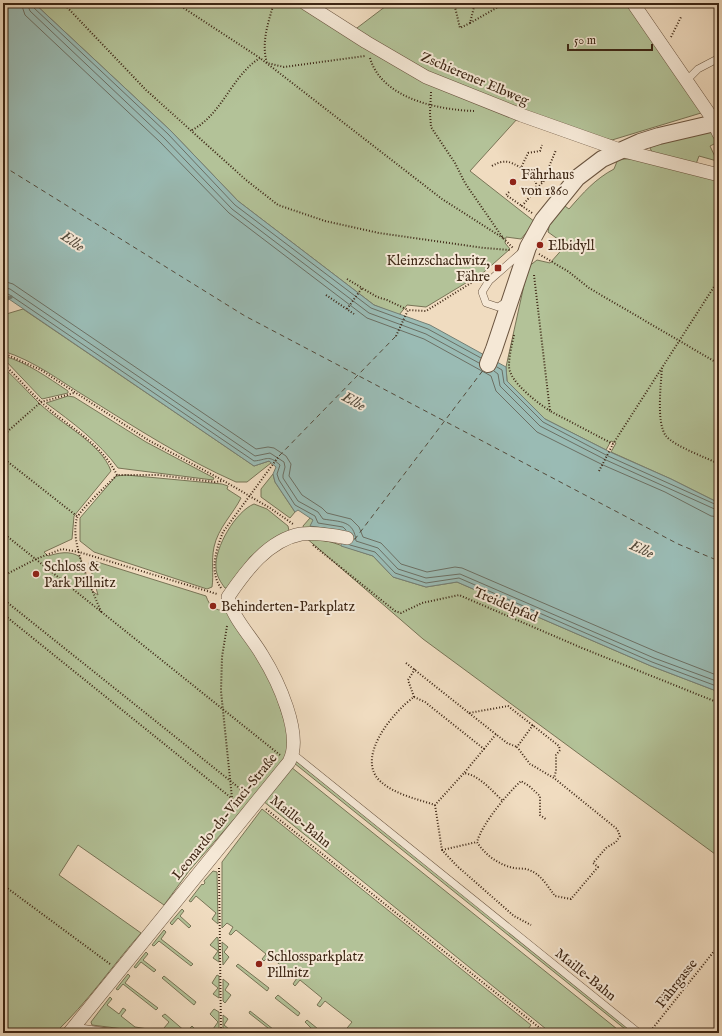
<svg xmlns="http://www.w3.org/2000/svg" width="722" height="1036" viewBox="0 0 722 1036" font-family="'IM FELL English',serif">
<rect width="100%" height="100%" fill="#f0dcc0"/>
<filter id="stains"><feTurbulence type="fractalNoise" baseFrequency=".005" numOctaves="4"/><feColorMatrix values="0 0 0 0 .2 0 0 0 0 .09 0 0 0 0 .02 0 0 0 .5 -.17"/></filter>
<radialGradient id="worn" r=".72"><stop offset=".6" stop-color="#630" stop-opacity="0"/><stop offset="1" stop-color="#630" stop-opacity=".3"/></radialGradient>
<!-- green -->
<path fill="#b3c298" stroke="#787456" d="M 34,3 L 302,3 L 353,31 L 390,3 L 625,3 L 651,36 L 701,113 L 612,140 L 518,118 L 470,171 L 535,222 L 521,239 L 506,237 L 505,243 L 510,249 L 484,272 L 426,307 L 407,305 L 399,315 L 374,305 L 238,201 L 171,131 Z
M 708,132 L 714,133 L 718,142 L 710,146 L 717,161 L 699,156 L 696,164 L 652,152 L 650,148 L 654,144 Z
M 618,159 L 635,159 L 719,179 L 719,503 L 671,479 L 611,452 L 616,443 L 611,441 L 606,450 L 545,419 L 507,381 L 506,367 L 528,267 L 537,260 L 550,263 L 566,245 L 548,232 L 550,222 L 562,204 L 569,209 C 583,193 595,179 614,169 Z
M 23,309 L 254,466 L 269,461 L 271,463 L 247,482 L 236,482 C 184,459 136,428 88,398 C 60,381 35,361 3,351 L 3,315 Z
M 4,356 C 28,363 47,377 68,391 L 68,393 L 42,399 L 3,358 Z
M 3,367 C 16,379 28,392 40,404 C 61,424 101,443 111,471 L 74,516 L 72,539 L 44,552 L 48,556 C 58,553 70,550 80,557 L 92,591 L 98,595 L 89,563 L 91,560 L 206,596 C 210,607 214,610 226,611 L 260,656 L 271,680 L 287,729 L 288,747 L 285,757 L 275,772 L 189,871 L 164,905 L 78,845 L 59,875 L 141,933 C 112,966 87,1003 55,1033 L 3,1033 Z
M 68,396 L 74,397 L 146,442 L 214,478 L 213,480 L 118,468 C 99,442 72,422 46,403 Z
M 273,474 L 275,482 L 295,512 L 290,518 L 261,497 L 261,489 Z
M 126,475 L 222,484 L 228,486 L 227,489 L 241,498 C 233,514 218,528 214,547 C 211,562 214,574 212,587 L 207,589 L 94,552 L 80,541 L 80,518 L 116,476 Z
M 254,504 L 267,509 L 288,526 L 289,531 L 269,542 L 250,557 L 228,588 L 225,588 C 221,583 216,575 216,568 C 214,548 236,511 254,504 Z
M 310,518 L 314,520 L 311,525 L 343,531 L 304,530 L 303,526 Z
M 305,537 L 331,542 L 373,556 L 393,577 L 426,587 L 457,582 L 651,666 L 719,692 L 719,857 L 423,639 Z
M 295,760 L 635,1033 L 630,1033 L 294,763 Z
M 291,767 L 622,1033 L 551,1033 L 263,801 Z
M 262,809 L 531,1025 L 525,1033 L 343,1033 L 352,1022 L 325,1001 L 320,1007 L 317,1005 L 322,998 L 300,980 L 295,986 L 293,984 L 297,978 L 269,956 L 264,961 L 262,959 L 266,954 L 236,930 L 231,935 L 229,934 L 233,927 L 227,923 L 222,928 L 222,862 Z
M 213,871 L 217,872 L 218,924 L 212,919 L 216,913 L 196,896 L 191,902 L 189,901 L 202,884 L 203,885 L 205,883 L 204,881 Z
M 182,909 L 184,911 L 180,916 L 191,926 L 189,928 L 178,918 L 172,925 L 170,923 Z
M 164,930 L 166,932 L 161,939 L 193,964 L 191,966 L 159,941 L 154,946 L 152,945 Z
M 217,937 L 218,938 L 219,962 L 213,958 L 218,951 L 210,945 Z
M 222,942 L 228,947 L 224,952 L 229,957 L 223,965 Z
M 146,952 L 148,954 L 143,960 L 156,970 L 154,972 L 141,962 L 136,968 L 134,967 Z
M 238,964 L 269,988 L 267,991 L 236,966 Z
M 128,974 L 130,976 L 125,983 L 158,1008 L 156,1010 L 123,984 L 118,990 L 116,989 Z
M 217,975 L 219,976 L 219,998 L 213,994 L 218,988 L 212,983 Z
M 164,976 L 196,1002 L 194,1005 L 162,978 Z
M 223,979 L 229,984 L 225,990 L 231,995 L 225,1003 L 223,1001 Z
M 278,995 L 300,1013 L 298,1016 L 275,998 Z
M 110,997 L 112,999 L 107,1005 L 119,1014 L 123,1008 L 126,1010 L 121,1016 L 135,1027 L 155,1030 L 155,1033 L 92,1025 L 91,1022 Z
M 214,1009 L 219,1012 L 219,1033 L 213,1033 L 213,1029 L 218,1022 L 210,1014 Z
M 250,1011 L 278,1033 L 267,1033 L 266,1031 L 268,1028 L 249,1013 Z
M 165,1014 L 186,1032 L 192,1026 L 199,1033 L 164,1033 L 164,1028 L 169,1022 L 162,1016 Z
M 223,1015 L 228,1019 L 224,1025 L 234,1033 L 223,1033 Z
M 307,1020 L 323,1033 L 307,1033 L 311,1028 L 305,1022 Z"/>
<!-- water -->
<path fill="#9abbb4" stroke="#757f74" d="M 3,3 L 34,3 L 171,131 L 238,201 L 374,305 L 430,325 L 506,367 L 507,381 L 545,419 L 610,452 L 671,479 L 719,503 L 719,692 L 651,666 L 457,582 L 426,587 L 393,577 L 373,556 L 341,546 L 343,531 L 310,526 L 313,520 L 298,510 L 295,512 L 275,482 L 273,474 L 276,467 L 269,461 L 254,466 L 3,295 Z"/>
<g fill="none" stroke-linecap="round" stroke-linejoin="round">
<!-- shore -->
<path stroke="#6c7064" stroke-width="1" d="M 21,3 L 25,15 L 160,142 L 229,213 L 367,318 L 424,339 L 491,376 L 496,391 L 537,432 L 603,465 L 665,492 L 711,516 L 719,517
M 27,3 L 30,11 L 164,138 L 232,209 L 369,313 L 426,334 L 479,363
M 32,3 L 34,8 L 168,134 L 235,205 L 371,308 L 428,329 L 481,358
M 3,281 L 13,284 L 256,449 L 268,447 L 274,448 L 286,456 L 291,464 L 289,476 L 302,495 L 322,508 L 327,513 L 351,519 L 359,527 L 363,537 L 381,543 L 401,564 L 427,572 L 455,567 L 462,568 L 657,652 L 719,676
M 3,287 L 10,289 L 255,456 L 270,453 L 284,462 L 285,467 L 283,475 L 283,478 L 298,501 L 318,512 L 323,519 C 340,522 354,520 356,541 L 378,548 L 398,569 L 426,578 L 460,574 L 654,658 L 719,682
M 3,292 L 10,295 L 254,461 C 267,460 268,454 280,465 L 277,474 L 279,480 L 295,505 L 315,516 L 318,523 L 343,527 L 346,530
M 497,367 L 502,370 L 504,383 L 543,422 L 608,456 L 719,506
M 494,371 L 498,374 L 500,386 L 540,426 L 606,460 L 719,511
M 350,545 L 375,552 L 395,573 L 426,583 L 459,578 L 652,662 L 719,687"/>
<!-- stream -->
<path stroke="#757f74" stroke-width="3.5" d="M 3,304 L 8,298 L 11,297"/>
<!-- ferry -->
<path stroke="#544b3c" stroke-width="1" stroke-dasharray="5 4" stroke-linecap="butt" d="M 3,166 L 245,316 L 678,544 L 719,561
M 279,456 L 396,336
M 354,539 L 355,539 L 484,369"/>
<defs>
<path id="service" d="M 687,80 L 698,69 L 719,58
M 508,301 L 498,307 L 486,303 L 482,292 L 489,281 L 523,251
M 293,754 L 639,1033
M 73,1027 L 116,1033"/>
<path id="minor" d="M 305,3 L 366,42 L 426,77 L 521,115 L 620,150 L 719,175
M 633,3 L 710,115 L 719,134
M 69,1033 L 289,762 C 304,735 277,679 262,655 C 251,636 233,619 228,597 C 245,572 268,540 301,534 C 316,532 332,535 347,538"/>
<path id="tertiary" d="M 488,364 L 494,349 L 528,247 L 543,220 L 577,178 L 602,159 L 640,142 L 659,136 L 719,122"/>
</defs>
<!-- service casing -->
<use href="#service" stroke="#6a543f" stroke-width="8"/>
<!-- minor casing -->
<use href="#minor" stroke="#6a543f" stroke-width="14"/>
<!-- tertiary casing -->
<use href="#tertiary" stroke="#6a543f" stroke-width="18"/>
<!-- path -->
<path stroke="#3d2614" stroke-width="2" stroke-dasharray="1 2" stroke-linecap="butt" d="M 63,3 L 146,90 L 246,180 L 278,205 L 325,221 L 379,233 L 484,248 L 510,250
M 176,3 L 260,58 L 442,199 L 503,238
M 274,3 C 268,23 261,43 267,63 L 284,67 L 365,56
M 454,3 L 460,28 L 470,23 L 475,3
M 470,23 L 505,3
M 671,37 L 681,17
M 370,58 C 382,99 439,110 475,111
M 431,92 L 430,113 L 431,127 L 455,163 L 465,183 L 503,238 L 513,248
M 192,130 C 222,115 232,75 260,58
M 492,166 C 504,159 510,161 521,168
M 542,182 L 540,179 L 542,175 L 546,174
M 537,188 L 547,178 L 546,174 L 556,150
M 509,192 L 506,195 L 522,206
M 532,213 L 522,206 C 538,187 544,183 521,168 L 528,153 L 540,151 L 542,145
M 539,254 L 569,272 L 589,288 L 719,364
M 534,275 L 550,411 L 613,444
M 347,279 L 377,297 L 387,300 L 408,310
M 326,295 L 354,314
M 347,309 L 362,288
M 514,335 C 512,344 509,356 509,366 C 509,382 538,403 550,411
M 396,336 L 408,310 L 426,311 L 479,278
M 3,353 L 41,370 L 148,440 L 224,481 L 270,508 L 293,524
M 3,364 C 16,375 27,389 40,401 C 66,426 100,441 117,475
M 662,368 C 661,384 656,423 666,436 C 674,446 707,458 719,464
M 3,440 L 8,431 L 41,402 L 74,393
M 3,458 L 78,517
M 599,471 L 613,444 L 719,279
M 3,533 L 280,755
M 313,545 L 395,611 L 401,613 L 422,603 L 459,595 L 582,648 L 719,703
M 3,576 L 36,559 L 62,549 L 79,552 L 217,594
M 221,588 C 209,571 216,550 223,532 L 279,456
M 3,599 L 248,795
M 101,612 C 92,588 69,543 77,518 C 80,510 109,483 117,475 L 158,475 L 215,482 L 223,481
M 3,614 L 240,805
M 227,626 L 222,657 L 221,691 L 232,798
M 406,663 L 469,713 L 508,706 L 559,746 L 560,750 L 556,755 L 556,771 L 554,778
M 415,669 L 408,680 L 414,697 C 394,711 356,756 379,780 C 393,794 417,799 435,805 L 464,773 C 479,775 492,791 503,801
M 414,697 L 425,702 L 484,749 L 464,773
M 469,713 L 507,743 L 517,747
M 533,725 L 517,747 L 530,764 L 554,778 L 617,829 L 620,836 L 616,842 L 606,848 L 593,863 L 598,867 L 571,899 L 555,896 C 548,887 541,874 529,870 C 525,868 519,869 514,868 C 499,865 485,855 477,842 C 482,824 507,794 521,781 L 529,786 L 540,796 L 540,815 L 547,820
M 484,749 L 496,734
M 435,805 L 442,850 L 457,866 L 514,916 L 531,925
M 266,809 L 546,1033
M 442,850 L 477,842
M 219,868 L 221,1033
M 3,885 L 110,964
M 649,1033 L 719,945"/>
<!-- service -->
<use href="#service" stroke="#f5e8d6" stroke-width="7"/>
<!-- minor -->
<use href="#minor" stroke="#f5e8d6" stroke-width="13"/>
<!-- tertiary -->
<use href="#tertiary" stroke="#f5e8d6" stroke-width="16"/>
</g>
<!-- markers -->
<g fill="#8f2418" stroke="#f5e8d6" stroke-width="1.5">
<circle cx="513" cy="182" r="4"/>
<circle cx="540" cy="245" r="4"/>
<rect x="494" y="264" width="8" height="8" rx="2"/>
<circle cx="36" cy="574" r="4"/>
<circle cx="213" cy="606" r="4"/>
<circle cx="259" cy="964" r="4"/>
</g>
<g text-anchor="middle" stroke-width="4" stroke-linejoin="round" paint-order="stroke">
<!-- street labels -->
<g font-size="14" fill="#3d2614" stroke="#f5e8d6">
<text transform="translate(475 78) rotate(23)" y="5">Zschierener Elbweg</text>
<text transform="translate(506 604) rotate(23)" y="5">Treidelpfad</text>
<text transform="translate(224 816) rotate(-51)" y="5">Leonardo-da-Vinci-Straße</text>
<text transform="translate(301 821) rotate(39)" y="5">Maille-Bahn</text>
<text transform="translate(586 974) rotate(39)" y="5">Maille-Bahn</text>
<text transform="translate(676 983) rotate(-52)" y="5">Fährgasse</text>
</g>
<!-- poi labels -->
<g font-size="14" fill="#3d2614" stroke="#f5e8d6" text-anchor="start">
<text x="521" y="179">Fährhaus<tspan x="521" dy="16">von 1860</tspan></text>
<text x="548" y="250">Elbidyll</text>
<text x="490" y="265" text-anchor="end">Kleinzschachwitz,<tspan x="490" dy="16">Fähre</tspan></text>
<text x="44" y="571">Schloss &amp;<tspan x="44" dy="16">Park Pillnitz</tspan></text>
<text x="221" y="611">Behinderten-Parkplatz</text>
<text x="267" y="961">Schlossparkplatz<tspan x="267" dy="16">Pillnitz</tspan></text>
</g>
<!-- water labels -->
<g font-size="15" font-style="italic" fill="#544b3c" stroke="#f5e8d6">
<text transform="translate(73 241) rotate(34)" y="5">Elbe</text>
<text transform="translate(354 401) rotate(29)" y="5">Elbe</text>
<text transform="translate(642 549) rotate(25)" y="5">Elbe</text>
</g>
</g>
<!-- margin -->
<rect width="722" height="1036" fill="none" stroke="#f0dcc0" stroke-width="16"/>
<rect x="4" y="4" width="714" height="1028" fill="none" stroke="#3d2614" stroke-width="2"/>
<rect x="8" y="8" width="706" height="1020" fill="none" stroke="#3d2614"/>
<!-- scale -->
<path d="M568 44v6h84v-6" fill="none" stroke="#3d2614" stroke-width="2"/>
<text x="574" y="44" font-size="12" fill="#3d2614" stroke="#f5e8d6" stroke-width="3" paint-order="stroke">50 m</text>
<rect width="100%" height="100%" filter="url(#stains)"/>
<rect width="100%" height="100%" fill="url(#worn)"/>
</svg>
